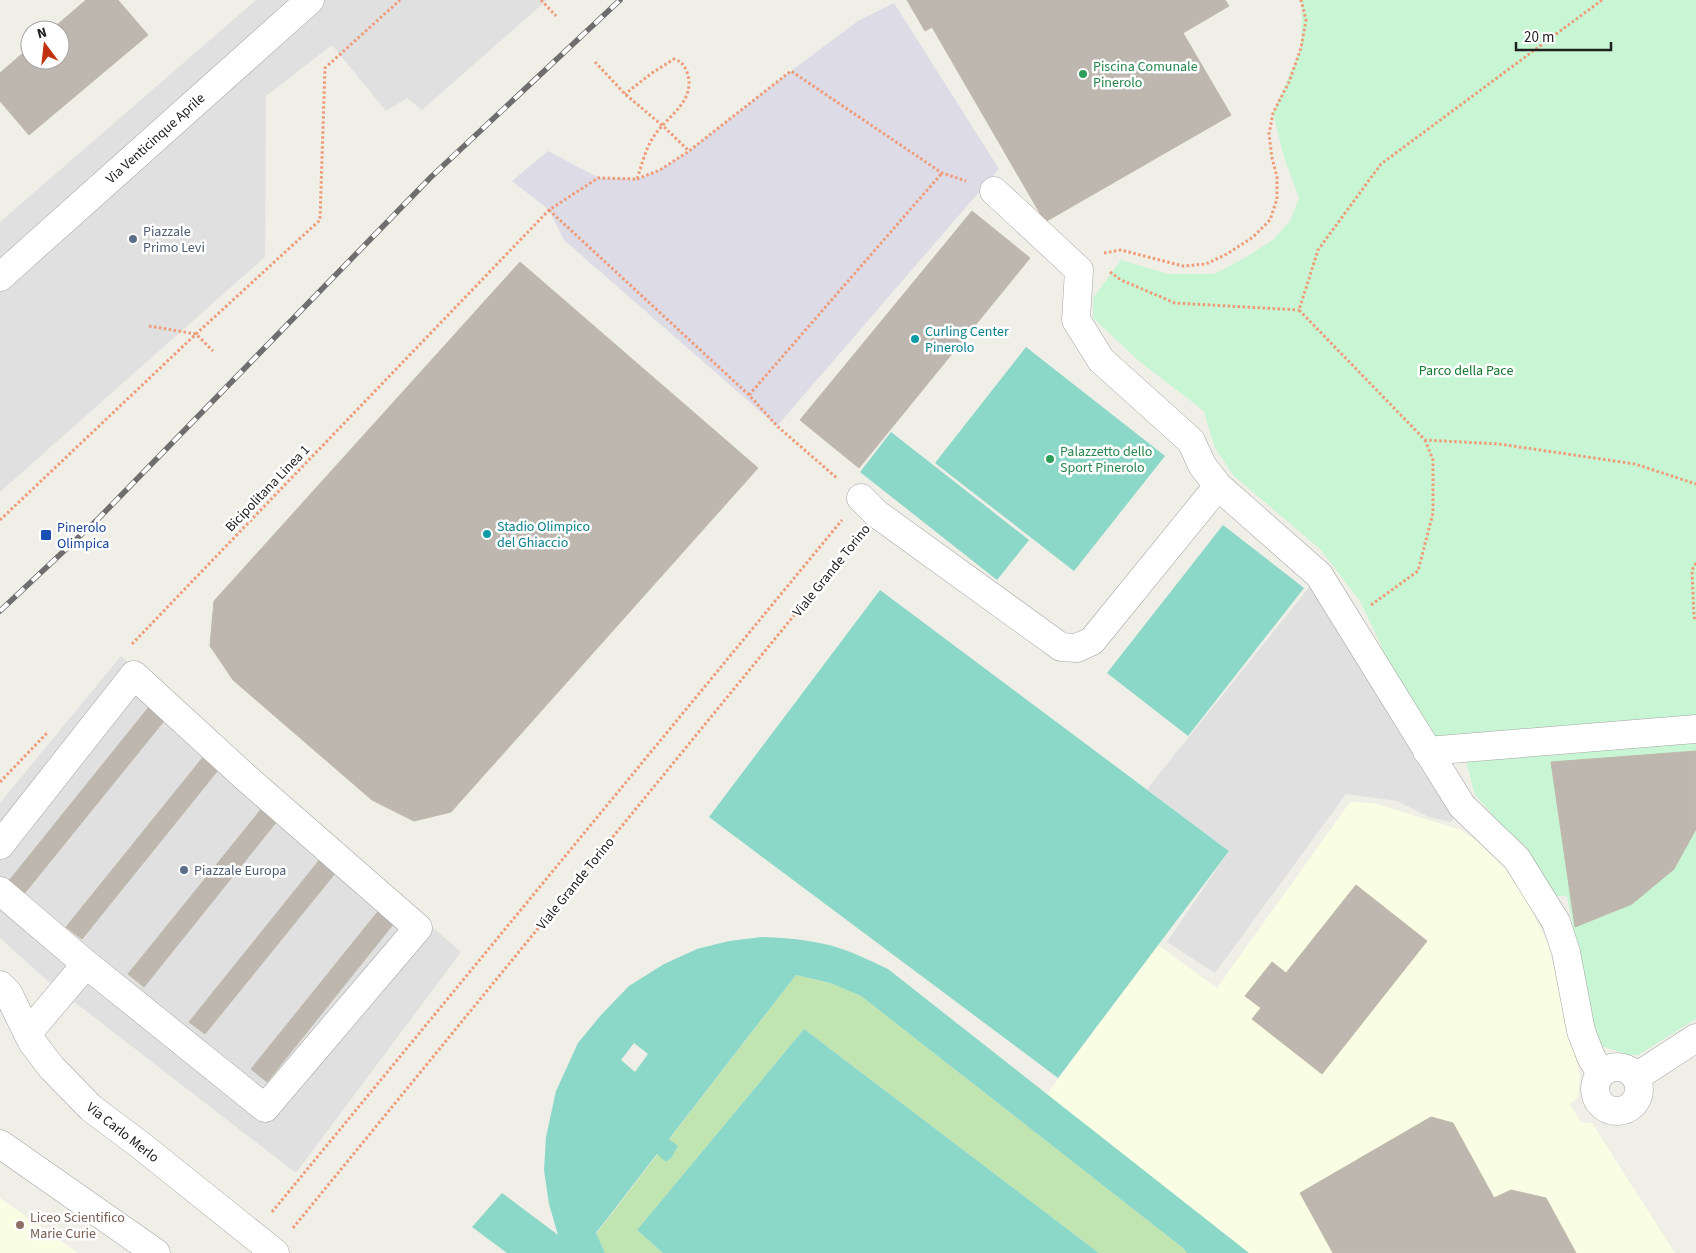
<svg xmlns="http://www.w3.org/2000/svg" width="1696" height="1253" viewBox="0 0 1696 1253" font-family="'Source Sans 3',sans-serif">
<rect width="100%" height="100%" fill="#efeee7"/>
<!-- education -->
<path fill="#f8fde3" d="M 1350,802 L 1374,803 L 1461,830 L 1487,848 L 1505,867 L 1529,905 L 1549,946 L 1580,1075 L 1578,1097 L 1570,1104 L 1581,1122 L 1592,1123 L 1675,1253 L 1246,1253 L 1044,1098 L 1158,945 L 1217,988 Z
M 0,1198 L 78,1253 L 0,1253 Z"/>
<!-- grass -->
<path fill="#c1e5b1" d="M 796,975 L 830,983 L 861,996 L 1183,1248 L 1187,1253 L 1099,1253 L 804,1029 L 637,1230 L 663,1253 L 605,1253 L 596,1234 Z"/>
<!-- park -->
<path fill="#c8f6d4" d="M 1301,0 L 1696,0 L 1696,1019 L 1638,1055 L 1629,1055 L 1596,1044 L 1567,896 L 1554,896 L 1548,891 L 1526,847 L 1506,830 L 1475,795 L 1461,740 L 1429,735 L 1390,674 L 1381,645 L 1360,601 L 1320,549 L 1233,475 L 1214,446 L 1204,411 L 1139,361 L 1093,318 L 1093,298 L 1121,260 L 1168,274 L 1214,274 L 1245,258 L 1274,239 L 1290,221 L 1299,198 L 1284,157 L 1273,113 L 1301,48 L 1302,4 Z"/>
<!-- pitch -->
<path fill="#8bd8c9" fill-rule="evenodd" d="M 1026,347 L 1165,456 L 1074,571 L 935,463 Z
M 891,432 L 1029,540 L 997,580 L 860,472 Z
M 1223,525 L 1304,588 L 1188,736 L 1107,673 Z
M 880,590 L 1229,851 L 1058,1078 L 709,817 Z
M 762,937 C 793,938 824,941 853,953 C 865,958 877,964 888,969 L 1249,1253 L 1187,1253 L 1183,1248 L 861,996 L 830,983 L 796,975 L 669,1139 L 678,1146 L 672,1157 L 666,1162 L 657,1154 L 596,1233 L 605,1253 L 507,1253 L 472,1227 L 502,1193 L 558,1235 L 549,1204 L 544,1170 L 546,1137 L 556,1091 L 578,1043 L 601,1015 L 629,986 L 664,964 L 697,949 L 729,941 ZM 634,1043 L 648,1054 L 635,1072 L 621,1060 Z
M 804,1029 L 1099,1253 L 663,1253 L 637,1230 Z"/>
<!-- parking -->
<path fill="#e0e0e0" d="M 256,0 L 547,0 L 422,110 L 407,98 L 386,111 L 332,45 L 266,96 L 265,257 L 0,492 L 0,222 Z
M 1319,575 L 1462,806 L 1451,822 L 1429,817 L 1397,801 L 1346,794 L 1215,973 L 1167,942 L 1229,851 L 1147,789 Z
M 121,656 L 461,952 L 296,1173 L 51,984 L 0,938 L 0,803 Z"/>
<!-- plaza -->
<path fill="#dddbe5" d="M 894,3 L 999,169 L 777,426 L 564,240 L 549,210 L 512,181 L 548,151 L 599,178 L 637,179 L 660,170 L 689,151 L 791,71 L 858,21 Z"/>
<!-- building -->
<path fill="#bdb7b0" stroke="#c0b8aa" d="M 86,0 L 118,0 L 148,35 L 29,135 L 0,101 L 0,73 L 30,47 L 30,60 L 60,60 L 60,30 L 51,30 Z
M 907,0 L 1225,0 L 1229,6 L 1183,33 L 1231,115 L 1045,222 L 932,27 L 925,31 Z
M 972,211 L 1030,258 L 859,468 L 800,420 Z
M 520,262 L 758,468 L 451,812 L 414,821 L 372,800 L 233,680 L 210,646 L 214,601 Z
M 152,703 L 168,716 L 24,894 L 8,882 Z
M 208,751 L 223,764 L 82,939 L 66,927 Z
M 1696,751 L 1696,829 L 1674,869 L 1632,904 L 1575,927 L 1551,762 Z
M 267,802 L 282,815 L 144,987 L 128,974 Z
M 325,853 L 341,866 L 205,1034 L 189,1022 Z
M 1356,885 L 1427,941 L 1322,1074 L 1252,1019 L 1261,1008 L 1245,996 L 1272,962 L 1286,973 Z
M 384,904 L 399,917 L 267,1082 L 251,1069 Z
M 1431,1117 L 1453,1123 L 1494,1198 L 1511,1190 L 1546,1198 L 1576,1253 L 1333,1253 L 1300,1193 Z"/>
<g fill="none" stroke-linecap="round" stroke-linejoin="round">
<defs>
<path id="minor" d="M 994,191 L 1079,270 L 1076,320 L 1101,360 L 1191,441 L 1202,465 L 1218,486 L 1319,575 L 1462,806 L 1517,859 L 1556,922 L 1566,952 L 1581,1031 L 1591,1057 L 1601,1074
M 0,277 L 310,0
M 861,498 L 877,514 L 1061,647 L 1077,648 L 1092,641 L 1218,486
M 1427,751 L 1696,729
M 0,845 L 134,675 L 244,776 L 418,928 L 265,1108 L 86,964 L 0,891
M 0,985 L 8,993 L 32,1042 L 51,1067 L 91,1108 L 139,1144 L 275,1253
M 28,1033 L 86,964
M1595 1089a22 22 0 1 1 44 0a22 22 0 1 1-44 0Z
M 1636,1077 L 1696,1038
M 0,1144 L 156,1253"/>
</defs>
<!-- minor casing -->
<use href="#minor" stroke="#a4a4a4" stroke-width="29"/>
<!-- path -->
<path stroke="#ef9b78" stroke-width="3" stroke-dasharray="2.5 2.5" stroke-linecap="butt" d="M 541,0 L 556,16
M 1602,0 L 1381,164 L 1318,250 L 1299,310 L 1425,440 L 1499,444 L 1635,464 L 1696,484
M 595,62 L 625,94 L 663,126 L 689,151
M 637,179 L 660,170 L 689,151 L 791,71 L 942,173 L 966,181
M 549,210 L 749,395 L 777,426 L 838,479
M 1104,253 L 1121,250 L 1183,266 L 1206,264 L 1227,254 L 1253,237 L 1270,220 L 1277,199 L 1277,177 L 1272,158 L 1269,134 L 1273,113 L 1289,82 L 1301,48 L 1306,20 L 1301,0
M 1110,272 L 1121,280 L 1175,303 L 1299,310
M 149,326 L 196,334 L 213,351
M 749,395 L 942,173
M 0,520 L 196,334 L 320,220 L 325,68 L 400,0
M 1696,563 L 1692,570 L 1694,617 L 1696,621
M 1371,605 L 1418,571 L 1433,513 L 1433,460 L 1425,440
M 132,644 L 549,210 L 598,178 L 637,179 C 642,165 645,149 654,136 C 668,115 697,101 687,72 C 684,65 681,61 674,59 L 652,73 L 625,94
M 0,782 L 47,733
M 272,1212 L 842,520
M 293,1228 L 859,536"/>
<!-- minor -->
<use href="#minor" stroke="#fff" stroke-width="28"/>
<defs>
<path id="rail" d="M 0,611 L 99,518 L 431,177 L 620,0"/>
</defs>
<!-- rail casing -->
<use href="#rail" stroke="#6e6e6e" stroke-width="5.5"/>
<!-- rail -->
<use href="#rail" stroke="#fff" stroke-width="4" stroke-dasharray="11" stroke-linecap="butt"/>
</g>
<!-- markers -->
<g fill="#2e9e5b" stroke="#fff" stroke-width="2">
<circle cx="1083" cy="74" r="5"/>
<circle cx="1050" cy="459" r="5"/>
</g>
<g fill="#5c6f8a" stroke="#fff" stroke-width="2">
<circle cx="133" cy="239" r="5"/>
<circle cx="184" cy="870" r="5"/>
</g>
<g fill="#0f9aa8" stroke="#fff" stroke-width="2">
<circle cx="915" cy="339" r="5"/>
<circle cx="487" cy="534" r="5"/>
</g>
<rect fill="#1a4fb4" stroke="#fff" stroke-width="2" x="40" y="529" width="12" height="12" rx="2.5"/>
<circle fill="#8d6e63" stroke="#fff" stroke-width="2" cx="20" cy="1225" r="5"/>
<g text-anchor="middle" stroke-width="5" stroke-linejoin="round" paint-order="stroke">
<!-- leisure labels -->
<g font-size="14" fill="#27864d" stroke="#fff" text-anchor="start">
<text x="1093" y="71">Piscina Comunale<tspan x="1093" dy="16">Pinerolo</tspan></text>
<text x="1060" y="456">Palazzetto dello<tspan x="1060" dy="16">Sport Pinerolo</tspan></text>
</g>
<!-- street labels -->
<g font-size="14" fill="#202020" stroke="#fff">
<text transform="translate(155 138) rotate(-42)" y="5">Via Venticinque Aprile</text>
<text transform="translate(267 488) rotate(-46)" y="5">Bicipolitana Linea 1</text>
<text transform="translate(831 570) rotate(-51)" y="5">Viale Grande Torino</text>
<text transform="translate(575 883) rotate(-51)" y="5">Viale Grande Torino</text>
<text transform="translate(123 1132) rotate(38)" y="5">Via Carlo Merlo</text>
</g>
<!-- service labels -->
<g font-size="14" fill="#4e5e75" stroke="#fff" text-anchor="start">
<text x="143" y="236">Piazzale<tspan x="143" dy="16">Primo Levi</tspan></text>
<text x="194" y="875">Piazzale Europa</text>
</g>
<!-- culture labels -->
<g font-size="14" fill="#0d838f" stroke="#fff" text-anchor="start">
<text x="925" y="336">Curling Center<tspan x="925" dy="16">Pinerolo</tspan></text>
<text x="497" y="531">Stadio Olimpico<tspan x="497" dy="16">del Ghiaccio</tspan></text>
</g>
<!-- park labels -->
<g font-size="14" fill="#14772f" stroke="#fff">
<text x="1466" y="375">Parco della Pace</text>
</g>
<!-- transit labels -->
<g font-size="14" fill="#164399" stroke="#fff" text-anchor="start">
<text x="57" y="532">Pinerolo<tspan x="57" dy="16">Olimpica</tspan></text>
</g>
<!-- education labels -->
<g font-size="14" fill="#785e54" stroke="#fff" text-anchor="start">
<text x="30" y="1222">Liceo Scientifico<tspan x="30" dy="16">Marie Curie</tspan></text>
</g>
</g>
<!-- north arrow -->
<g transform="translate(45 45) rotate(345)"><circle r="24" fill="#ffffff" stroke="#a6a6a6"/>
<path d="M0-4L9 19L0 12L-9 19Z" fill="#c0310f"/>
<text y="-8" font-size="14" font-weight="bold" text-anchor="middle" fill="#202020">N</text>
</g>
<!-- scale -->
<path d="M1516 42v8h95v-8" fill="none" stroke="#202020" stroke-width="2.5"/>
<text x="1524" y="42" font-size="15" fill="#202020" stroke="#ffffff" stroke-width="4" paint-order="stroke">20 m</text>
</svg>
